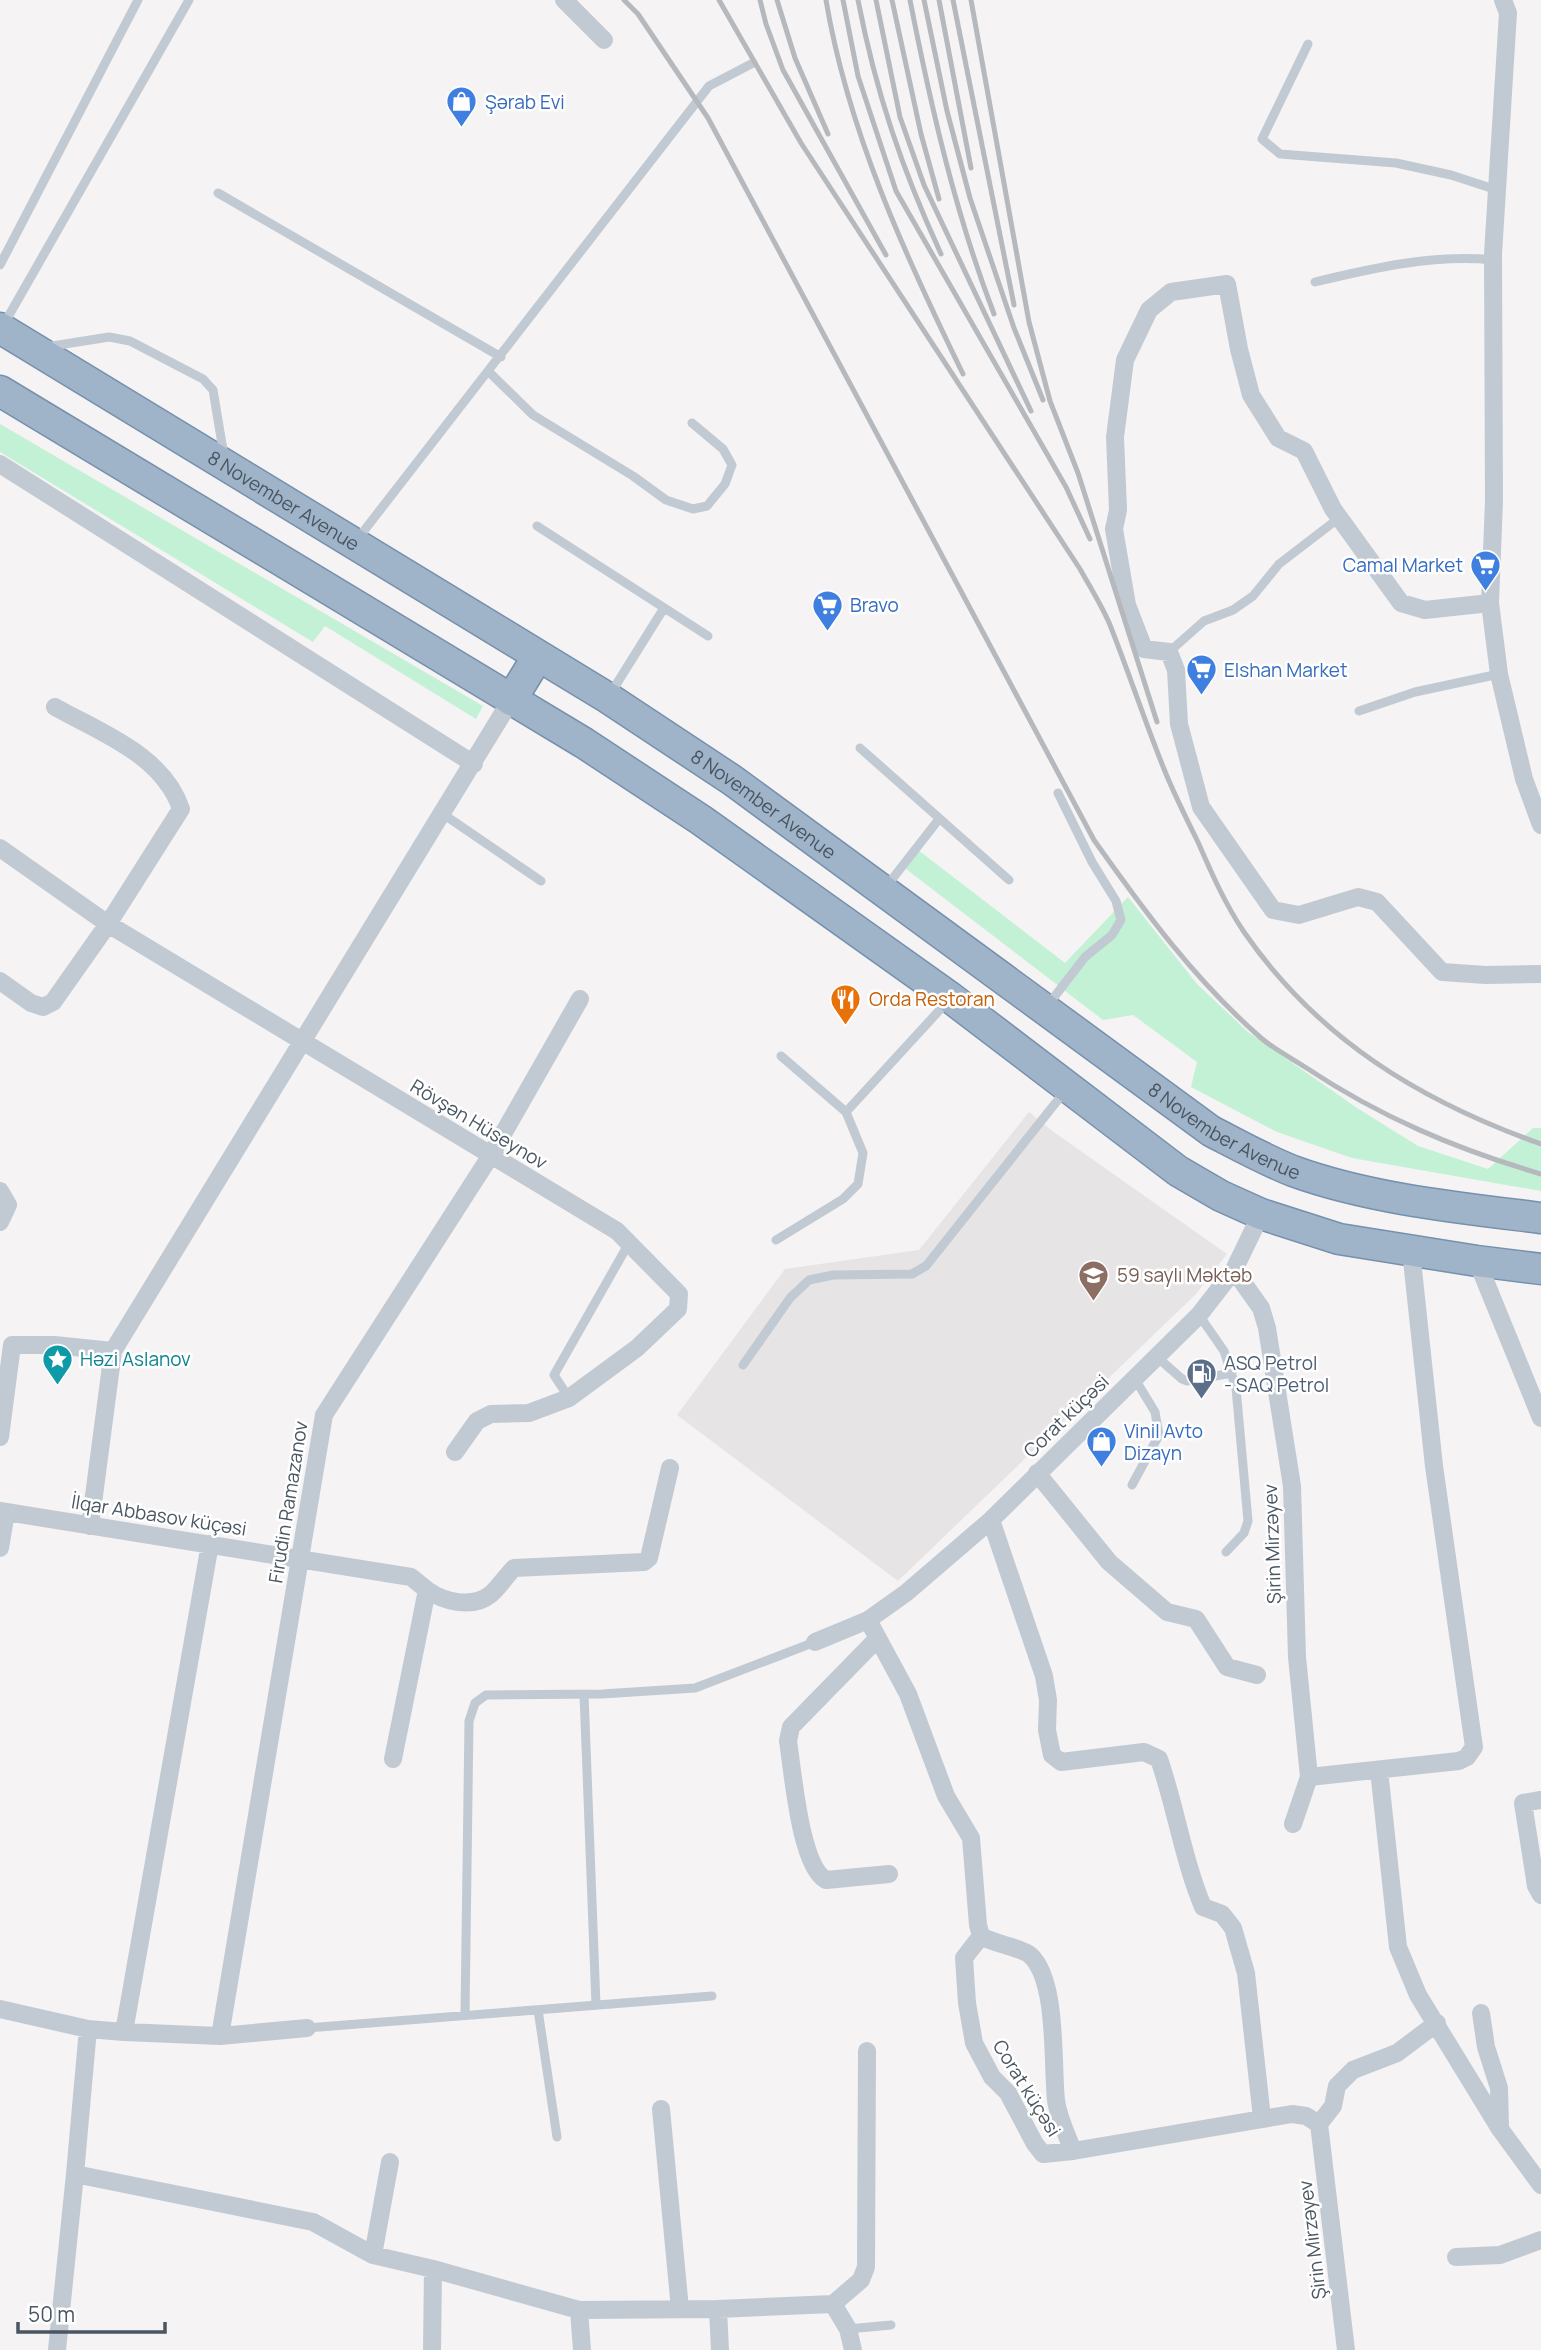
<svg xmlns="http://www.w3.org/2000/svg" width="1541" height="2350" viewBox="0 0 1541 2350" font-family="Manrope,sans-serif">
<rect width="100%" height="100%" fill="#f5f3f3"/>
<!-- education -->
<path fill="#e6e4e5" d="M 1029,1112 L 1055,1133 L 1227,1254 L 1196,1294 L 898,1581 L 677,1415 L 785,1269 L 919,1250 Z"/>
<!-- green -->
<path fill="#c3f1d5" d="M 0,424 L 483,706 L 476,719 L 325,626 L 313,642 L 0,452 Z
M 918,850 L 1065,963 L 1128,897 L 1197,984 L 1248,1032 L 1357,1108 L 1418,1146 L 1488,1169 L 1533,1128 L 1541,1128 L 1541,1191 L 1352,1158 L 1277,1132 L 1191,1087 L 1197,1062 L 1133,1015 L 1103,1020 L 906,869 Z"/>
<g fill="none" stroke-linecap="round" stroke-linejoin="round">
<defs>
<g id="trunk">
<path id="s1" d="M 0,328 L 608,698 L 732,780 L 1211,1131 C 1238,1145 1265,1160 1293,1171 C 1370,1199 1460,1208 1541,1218"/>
<path d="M 0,391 L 584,743 L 701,820 L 951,998 L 1178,1171 L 1221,1196 L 1261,1214 L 1339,1239 L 1477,1261 L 1541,1269"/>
<path d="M 511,700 L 538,656"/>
</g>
</defs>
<!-- trunk casing -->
<use href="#trunk" stroke="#7690ad" stroke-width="33"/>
<!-- service -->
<path stroke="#c1cad2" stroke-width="9" d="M 1308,44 L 1262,139 L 1280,154 L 1396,163 L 1451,175 L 1497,190
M 218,193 L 501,357
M 0,265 L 138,0
M 1315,282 C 1373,268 1434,254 1493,260
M 4,324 L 189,0
M 46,347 L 109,337 L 130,341 L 203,379 L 213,390 L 224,456
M 489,372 L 533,415 L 633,476 L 666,500 L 693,509 L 707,506 L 725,484 L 732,465 L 723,449 L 692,423
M 537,526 L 708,636
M 356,541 L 709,86 L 753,63
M 1169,652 L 1204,621 L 1233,610 L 1253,596 L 1279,564 L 1339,518
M 609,696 L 664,608
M 1359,711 L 1415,692 L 1499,674
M 860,748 L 1009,880
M 443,814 L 541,881
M 886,887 L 939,819
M 1048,1005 L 1085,957 L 1112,935 L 1121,920 L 1116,901 L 1092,862 L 1058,793
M 781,1056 L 846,1112
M 776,1240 L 843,1199 L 858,1184 L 863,1153 L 846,1112 L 947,1002
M 1199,1315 L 1224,1351 L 1236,1388 L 1248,1521 L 1244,1533 L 1226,1552
M 1157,1357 L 1182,1379 L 1187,1381 L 1232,1373
M 743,1365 L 790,1298 L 809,1280 L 833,1275 L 912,1274 L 926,1266 L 1065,1091
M 569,1398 L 554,1375 L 629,1243
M 1132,1485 L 1159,1435 L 1155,1412 L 1135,1379
M 584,1694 L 596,2005
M 538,2010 L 557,2137
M 465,2015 L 469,1721 L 475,1703 L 486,1695 L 602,1694 L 695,1688 L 815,1642
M 307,2028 L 712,1996
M 848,2329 L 891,2325"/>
<!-- minor -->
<path stroke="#c1cad2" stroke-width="18" d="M 564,0 L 604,40
M 1503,0 L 1508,13 L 1493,254 L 1494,500 L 1490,603 L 1499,674 L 1524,779 L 1541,825
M 0,464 L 474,764
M 1490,603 L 1425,610 L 1401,603 L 1333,509 L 1304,451 L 1278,438 L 1251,395 L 1239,349 L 1227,284 L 1171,292 L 1149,310 L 1125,360 L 1115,437 L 1118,510 L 1114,529 L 1127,605 L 1144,649 L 1169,652 L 1176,670 L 1179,724 L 1201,807 L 1273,910 L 1299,915 L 1358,897 L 1377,902 L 1442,972 L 1486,975 L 1541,974
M 0,848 L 108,924 L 617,1231 L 679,1294 L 678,1309 L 637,1348 L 569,1398 L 529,1413 L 491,1414 L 477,1421 L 455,1452
M 0,981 L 31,1003 L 43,1007 L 53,1002 L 108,924 L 181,809 C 163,755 101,733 55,707
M 0,1191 L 8,1205 L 0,1222
M 1477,1261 L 1541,1418
M 1234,1270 L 1261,1308 L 1267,1328 L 1292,1486 L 1297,1657 L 1309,1777 L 1293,1824
M 0,1437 L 12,1345 L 54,1345 L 113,1351
M 1037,1473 L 1109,1562 L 1167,1612 L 1196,1619 L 1227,1667 L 1257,1675
M 0,1511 L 411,1577 L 427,1590 L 393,1759
M 991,1520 L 1044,1676 L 1048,1700 L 1047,1730 L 1052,1755 L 1061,1762 L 1144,1752 L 1159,1759 C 1176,1808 1183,1859 1203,1907 L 1222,1914 L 1233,1928 L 1246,1973 L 1262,2118
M 90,1526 L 113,1351 L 511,700
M 0,1548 L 6,1512
M 427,1590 C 444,1602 473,1609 491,1594 C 499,1587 506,1576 514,1568 L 644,1562 L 649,1558 L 670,1468
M 868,1620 L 908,1694 L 946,1796 L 971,1838 L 978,1925 L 981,1936 C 994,1944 1020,1947 1030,1955 C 1058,1980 1052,2064 1056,2100 C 1058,2117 1067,2135 1073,2151
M 878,1638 L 791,1727 L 788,1741 C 793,1772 800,1866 826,1880 L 889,1874
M 815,1642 L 868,1620 L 906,1593 L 991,1520 L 1199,1315 L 1234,1270 L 1261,1214
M 1379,1770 L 1398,1947 L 1418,1995 L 1500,2129 L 1541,2185
M 1309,1777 L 1459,1761 L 1467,1757 L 1474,1747 L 1434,1466 L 1411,1251
M 1541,1800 L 1523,1803 L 1536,1886 L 1541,1895
M 981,1936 L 964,1958 L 967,2003 L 974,2043 L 992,2077 L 1008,2093 L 1035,2144 L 1043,2154 L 1073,2151 L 1292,2114 L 1306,2116 L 1319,2124
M 0,2009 L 88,2029 L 124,2032 L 220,2036 L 307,2028
M 1481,2013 L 1486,2047 L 1499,2088 L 1500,2126
M 124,2032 L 210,1544
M 220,2036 L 324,1415 L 491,1155 L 580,999
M 661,2109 L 680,2309
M 1319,2124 L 1346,2350
M 1319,2124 L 1333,2106 L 1337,2086 L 1353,2070 L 1397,2053 L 1437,2023
M 75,2174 L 313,2222 L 373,2255 L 433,2269 L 579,2310 L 718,2309 L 833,2304 L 861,2280 L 866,2267 L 867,2051
M 373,2255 L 390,2162
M 1456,2257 L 1500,2255 L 1541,2240
M 833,2304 L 848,2329 L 853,2350
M 718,2309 L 720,2350
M 579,2310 L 582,2350
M 57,2350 L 75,2174 L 88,2029
M 432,2350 L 433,2269"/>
<!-- trunk -->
<use href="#trunk" stroke="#9fb4c9" stroke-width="30"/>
<!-- rail -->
<path stroke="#b5b8bd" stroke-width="5" d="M 624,0 L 638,14 L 708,118 L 1094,840 C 1145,912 1194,979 1261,1038 C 1274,1049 1291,1058 1305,1067 C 1380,1117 1456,1149 1541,1174
M 719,0 L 801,143 L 1080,569 C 1090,587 1102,606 1110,625 C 1129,673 1145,722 1164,769 C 1174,794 1186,818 1198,842 C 1211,872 1225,904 1244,932 C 1318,1039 1420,1101 1541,1144
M 760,0 L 766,24 L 783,70 L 886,255
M 777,0 L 795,58 L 828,134
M 826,0 C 848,131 905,255 963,374
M 843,0 L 858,76 L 896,191 L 1066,487 L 1090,539
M 858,0 C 876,93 902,169 941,254
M 876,0 L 900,117 L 924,185 L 1031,411
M 892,0 L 921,134 L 939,199
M 910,0 C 931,107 955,212 994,314
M 924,0 L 947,111 L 970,198 L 1014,328 L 1043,400
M 939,0 L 971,168
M 953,0 L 1014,305
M 971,0 L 1029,322 L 1050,401 L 1078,473 L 1157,722"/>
</g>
<!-- icons -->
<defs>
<symbol id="shop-pin" viewBox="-11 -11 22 30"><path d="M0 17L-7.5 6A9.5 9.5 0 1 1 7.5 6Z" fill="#3f7fe0" stroke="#fff"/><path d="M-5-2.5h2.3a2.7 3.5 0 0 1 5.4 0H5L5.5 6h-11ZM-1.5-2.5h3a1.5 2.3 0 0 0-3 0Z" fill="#fff"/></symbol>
<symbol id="supermarket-pin" viewBox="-11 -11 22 30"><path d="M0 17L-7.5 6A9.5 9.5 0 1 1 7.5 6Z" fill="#3f7fe0" stroke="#fff"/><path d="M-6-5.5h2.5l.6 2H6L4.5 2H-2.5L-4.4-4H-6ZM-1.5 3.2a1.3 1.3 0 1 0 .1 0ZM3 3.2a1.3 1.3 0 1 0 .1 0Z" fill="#fff"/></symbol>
<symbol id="restaurant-pin" viewBox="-11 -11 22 30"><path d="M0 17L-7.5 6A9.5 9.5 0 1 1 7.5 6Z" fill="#e8710a" stroke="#fff"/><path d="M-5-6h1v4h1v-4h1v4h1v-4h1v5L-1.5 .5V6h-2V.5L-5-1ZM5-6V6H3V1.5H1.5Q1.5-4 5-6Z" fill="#fff"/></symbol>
<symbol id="school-pin" viewBox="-11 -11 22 30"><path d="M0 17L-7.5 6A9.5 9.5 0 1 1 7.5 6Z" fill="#8d6e63" stroke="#fff"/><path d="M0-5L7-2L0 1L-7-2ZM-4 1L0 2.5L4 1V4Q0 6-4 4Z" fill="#fff"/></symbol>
<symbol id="sight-pin" viewBox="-11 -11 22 30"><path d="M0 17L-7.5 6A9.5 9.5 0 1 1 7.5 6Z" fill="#0f9aa8" stroke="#fff"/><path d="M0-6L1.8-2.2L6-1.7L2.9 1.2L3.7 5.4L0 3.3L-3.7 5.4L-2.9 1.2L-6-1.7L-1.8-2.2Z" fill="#fff"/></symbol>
<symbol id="fuel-pin" viewBox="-11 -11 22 30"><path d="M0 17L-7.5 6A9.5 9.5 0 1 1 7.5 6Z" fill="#5c6f8a" stroke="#fff"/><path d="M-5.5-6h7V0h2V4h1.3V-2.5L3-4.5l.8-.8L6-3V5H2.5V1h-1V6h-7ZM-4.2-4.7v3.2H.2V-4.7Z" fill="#fff"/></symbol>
</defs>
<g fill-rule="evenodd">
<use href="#shop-pin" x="444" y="84" width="35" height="47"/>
<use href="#supermarket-pin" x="1468" y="548" width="35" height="47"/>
<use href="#supermarket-pin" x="810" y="588" width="35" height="47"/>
<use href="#supermarket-pin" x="1184" y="652" width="35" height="47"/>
<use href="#restaurant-pin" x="828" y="982" width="35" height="47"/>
<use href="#school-pin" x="1076" y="1258" width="35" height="47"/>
<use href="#sight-pin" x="40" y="1342" width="35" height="47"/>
<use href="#fuel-pin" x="1184" y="1356" width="35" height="47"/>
<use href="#shop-pin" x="1084" y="1424" width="35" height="47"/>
</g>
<g text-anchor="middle" stroke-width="5" stroke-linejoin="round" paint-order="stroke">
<!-- shop labels -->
<g font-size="19" fill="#366cbe" stroke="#fff" text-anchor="start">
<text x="485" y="109">Şərab Evi</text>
<text x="1463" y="572" text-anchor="end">Camal Market</text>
<text x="850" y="612">Bravo</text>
<text x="1224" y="677">Elshan Market</text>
<text x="1124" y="1438">Vinil Avto<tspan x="1124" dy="22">Dizayn</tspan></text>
</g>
<!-- street labels -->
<g font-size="19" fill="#4a5661" stroke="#fff">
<text dy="7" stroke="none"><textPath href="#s1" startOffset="332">8 November Avenue</textPath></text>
<text dy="7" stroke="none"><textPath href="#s1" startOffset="900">8 November Avenue</textPath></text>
<text transform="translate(479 1124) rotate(31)" y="7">Rövşən Hüseynov</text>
<text dy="7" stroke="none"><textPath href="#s1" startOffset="1466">8 November Avenue</textPath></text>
<text transform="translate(1066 1416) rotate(-44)" y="7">Corat küçəsi</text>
<text transform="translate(288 1502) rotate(-81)" y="7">Firudin Ramazanov</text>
<text transform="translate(159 1515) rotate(9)" y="7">İlqar Abbasov küçəsi</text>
<text transform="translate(1272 1544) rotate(-92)" y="7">Şirin Mirzəyev</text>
<text transform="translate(1027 2088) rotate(58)" y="7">Corat küçəsi</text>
<text transform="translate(1312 2240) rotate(-97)" y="7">Şirin Mirzəyev</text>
</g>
<!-- food labels -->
<g font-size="19" fill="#c56008" stroke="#fff" text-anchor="start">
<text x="869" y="1006">Orda Restoran</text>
</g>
<!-- education labels -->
<g font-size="19" fill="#785e54" stroke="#fff" text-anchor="start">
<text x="1117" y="1282">59 saylı Məktəb</text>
</g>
<!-- culture labels -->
<g font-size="19" fill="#0d838f" stroke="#fff" text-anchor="start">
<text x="80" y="1366">Həzi Aslanov</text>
</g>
<!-- service labels -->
<g font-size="19" fill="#4e5e75" stroke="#fff" text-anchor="start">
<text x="1224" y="1370">ASQ Petrol<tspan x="1224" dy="22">- SAQ Petrol</tspan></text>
</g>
</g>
<!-- scale -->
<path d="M18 2322v10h147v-10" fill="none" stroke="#4a5661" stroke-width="3.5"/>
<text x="28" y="2322" font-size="21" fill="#4a5661" stroke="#ffffff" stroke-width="5" paint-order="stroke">50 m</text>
</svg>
